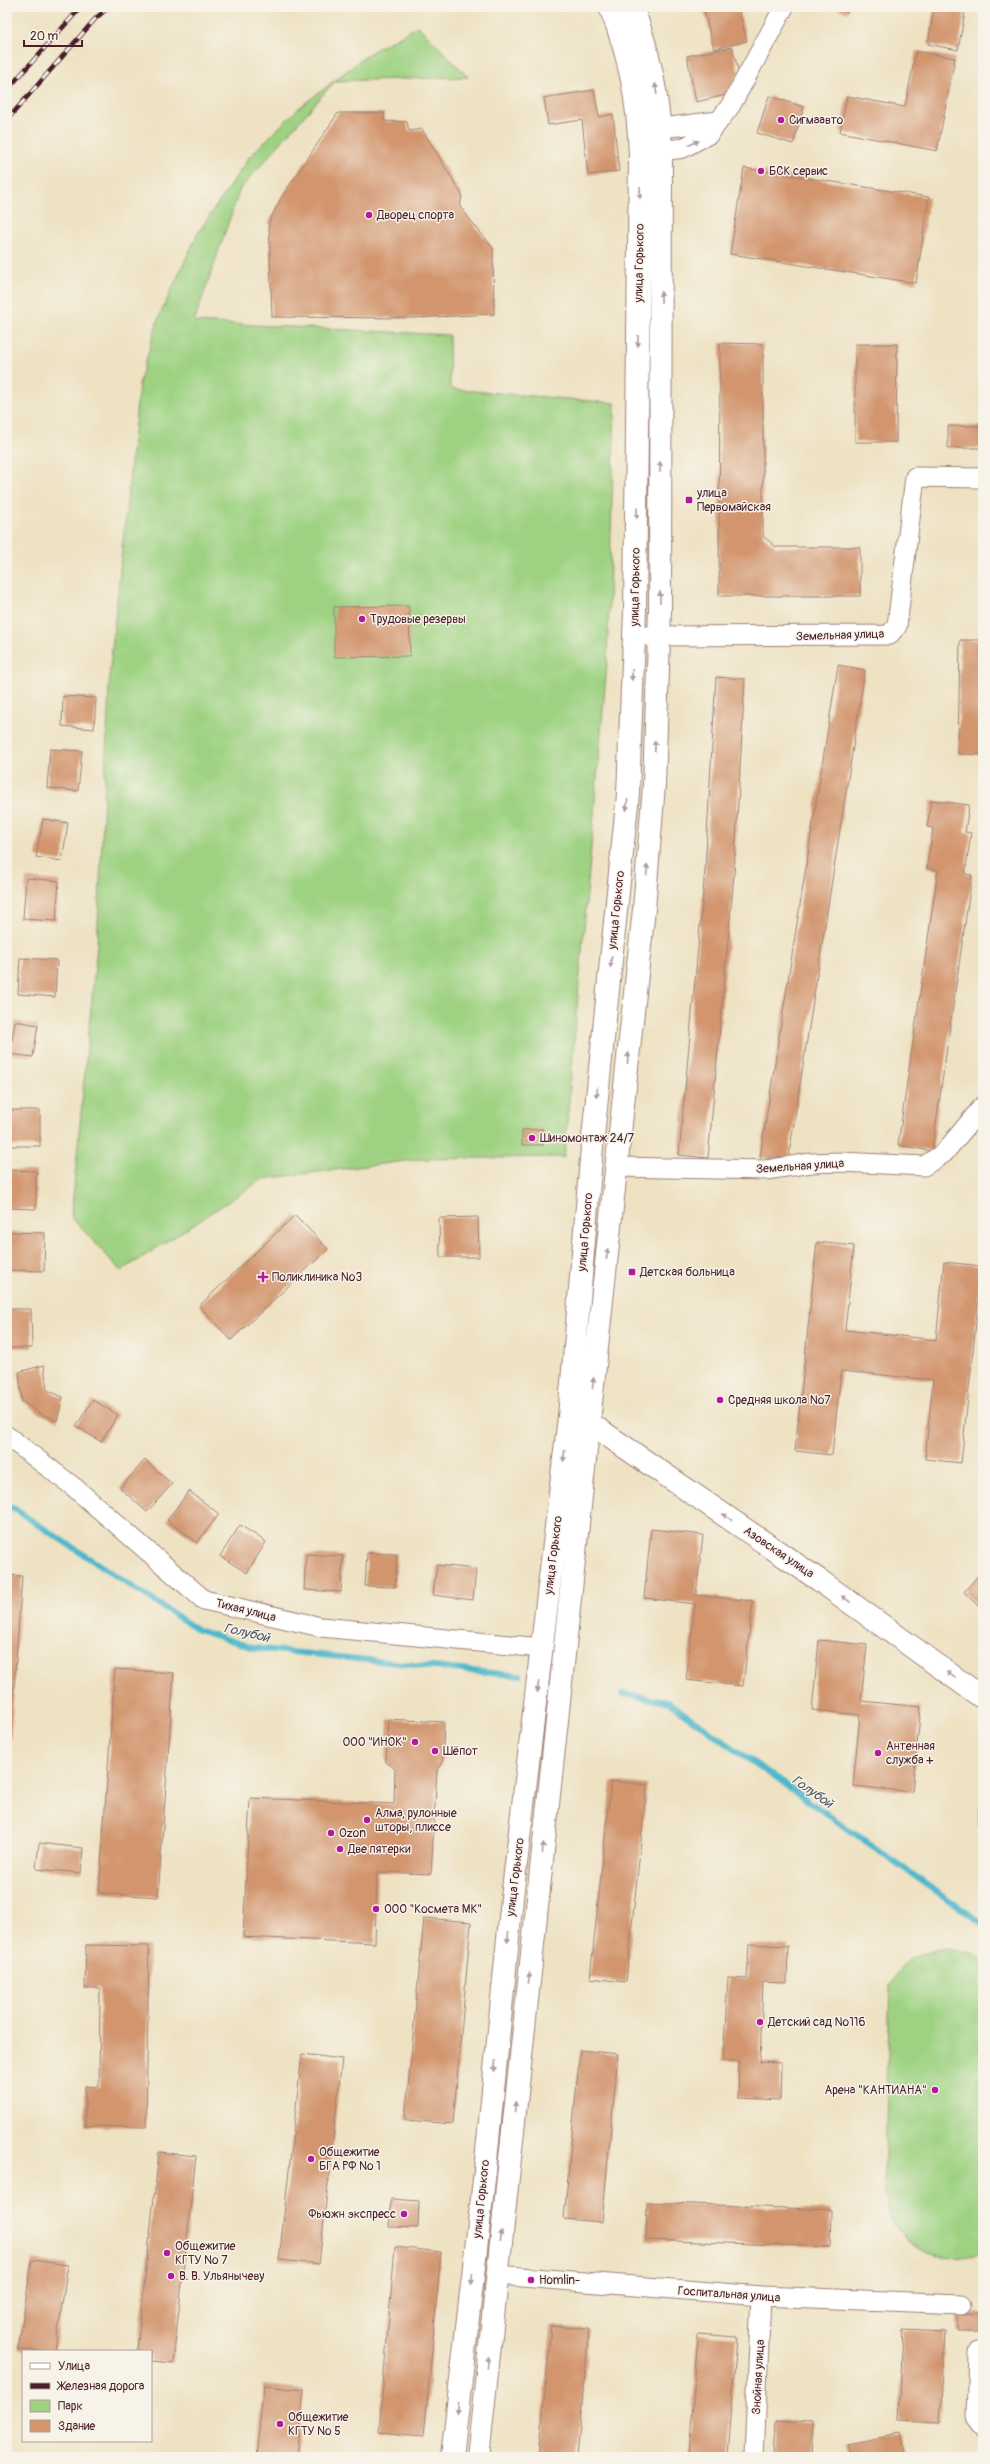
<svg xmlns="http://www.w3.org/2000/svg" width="990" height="2464" viewBox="0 0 990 2464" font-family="Pangolin,sans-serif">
<rect width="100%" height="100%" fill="#f7f3e8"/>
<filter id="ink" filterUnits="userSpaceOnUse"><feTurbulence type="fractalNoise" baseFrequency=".025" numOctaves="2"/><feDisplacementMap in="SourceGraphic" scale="8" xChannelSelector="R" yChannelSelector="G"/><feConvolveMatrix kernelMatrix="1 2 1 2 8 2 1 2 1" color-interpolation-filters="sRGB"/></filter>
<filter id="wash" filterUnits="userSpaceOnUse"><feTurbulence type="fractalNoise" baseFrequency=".012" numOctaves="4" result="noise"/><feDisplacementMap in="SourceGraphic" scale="16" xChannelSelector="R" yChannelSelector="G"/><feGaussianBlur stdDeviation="0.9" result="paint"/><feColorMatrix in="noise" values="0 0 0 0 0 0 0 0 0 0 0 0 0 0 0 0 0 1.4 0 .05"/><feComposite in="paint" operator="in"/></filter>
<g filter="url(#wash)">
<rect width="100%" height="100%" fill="#eee2c3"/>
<!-- green -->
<path fill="#9ed282" stroke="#747856" d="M 418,26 L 468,77 L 335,81 L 240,189 L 194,322 L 449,335 L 450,389 L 615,403 L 607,664 L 564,1157 L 421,1159 L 263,1179 L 121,1271 L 71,1217 L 97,946 L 110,669 L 139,384 L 158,319 L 198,233 L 250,156 L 299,108 L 371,52 Z
M 946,1949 L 972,1953 L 983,1961 L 983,2252 C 947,2262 915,2258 893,2223 C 888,2215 887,2203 884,2193 L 890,1986 C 907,1956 913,1954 946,1949 Z"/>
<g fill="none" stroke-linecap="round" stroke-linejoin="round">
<!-- stream -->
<path stroke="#4eb7cb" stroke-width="6" d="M 7,1504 L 198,1630 L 254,1648 L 520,1676
M 623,1694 L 668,1702 L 983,1924"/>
</g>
<g id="blocks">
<!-- building -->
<path fill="#d2956e" d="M 703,7 L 738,7 L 747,41 L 714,49 Z
M 834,7 L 850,7 L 847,13 Z
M 934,7 L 966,7 L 958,50 L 928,44 Z
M 732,47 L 739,73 L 726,95 L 696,102 L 687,56 Z
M 916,51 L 955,58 L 937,151 L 840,132 L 847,96 L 905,107 Z
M 594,90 L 599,117 L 613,114 L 619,171 L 588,175 L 582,120 L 548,125 L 544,98 Z
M 769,96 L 804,107 L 793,144 L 757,133 Z
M 338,113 L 384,113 L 384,121 L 407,122 L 409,131 L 422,129 L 462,195 L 460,207 L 493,248 L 494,314 L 413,318 L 272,317 L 269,222 L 281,198 Z
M 744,168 L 929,197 L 916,283 L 730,254 Z
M 720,343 L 763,344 L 763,536 L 776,547 L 860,547 L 860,596 L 719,596 Z
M 855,344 L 897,344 L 896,442 L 855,442 Z
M 948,426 L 983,426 L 983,448 L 948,448 Z
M 409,606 L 410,656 L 334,657 L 334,607 Z
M 960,640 L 983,640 L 983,755 L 958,754 Z
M 838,665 L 865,670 L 788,1161 L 760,1157 Z
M 716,677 L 745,679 L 734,874 L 708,1158 L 679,1155 L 705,871 Z
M 63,696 L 96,698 L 94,729 L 62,726 Z
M 50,749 L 82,751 L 78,791 L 47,788 Z
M 931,800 L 969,805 L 965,832 L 971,833 L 965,874 L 972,875 L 932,1151 L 898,1145 L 938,870 L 927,868 L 933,828 L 927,827 Z
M 43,819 L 68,823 L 62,861 L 36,857 Z
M 26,878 L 59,881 L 56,921 L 23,919 Z
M 20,958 L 57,960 L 55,997 L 18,994 Z
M 15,1021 L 38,1025 L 33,1057 L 10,1054 Z
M 7,1110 L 40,1110 L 40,1146 L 7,1146 Z
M 543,1129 L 543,1145 L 522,1145 L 522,1130 Z
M 7,1170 L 36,1171 L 36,1209 L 7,1208 Z
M 295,1215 L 328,1249 L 231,1340 L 199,1306 Z
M 478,1217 L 479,1257 L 440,1257 L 439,1218 Z
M 7,1232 L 45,1233 L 44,1271 L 7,1270 Z
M 817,1242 L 854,1246 L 845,1330 L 936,1340 L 944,1262 L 982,1266 L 961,1463 L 925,1459 L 933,1380 L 841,1371 L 832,1455 L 795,1451 Z
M 7,1309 L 31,1309 L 32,1348 L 7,1348 Z
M 44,1365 L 47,1390 L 63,1397 L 57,1421 L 39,1413 L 22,1401 L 19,1372 Z
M 93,1400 L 118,1415 L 101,1442 L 76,1426 Z
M 145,1460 L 172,1484 L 147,1512 L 120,1488 Z
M 189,1491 L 219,1514 L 197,1543 L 167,1520 Z
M 240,1525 L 266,1542 L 247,1573 L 220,1556 Z
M 651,1529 L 703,1535 L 696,1595 L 753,1601 L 743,1686 L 686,1680 L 695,1604 L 644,1598 Z
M 367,1553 L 397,1554 L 395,1587 L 365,1586 Z
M 306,1554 L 343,1556 L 341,1592 L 304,1590 Z
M 437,1565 L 476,1569 L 473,1600 L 433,1595 Z
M 983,1570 L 983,1611 L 964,1592 Z
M 7,1575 L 22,1576 L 8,1771 L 7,1771 Z
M 819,1640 L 867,1645 L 861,1701 L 921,1707 L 912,1792 L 853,1786 L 860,1715 L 812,1710 Z
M 115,1669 L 174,1673 L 158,1897 L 99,1893 Z
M 388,1719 L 444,1722 L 442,1764 L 437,1770 L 431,1874 L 377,1872 L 375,1943 L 243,1937 L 250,1798 L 394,1804 L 395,1769 L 386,1762 Z
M 611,1781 L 647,1785 L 626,1982 L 590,1978 Z
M 982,1782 L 983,1782 L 983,1826 L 978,1826 Z
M 39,1843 L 83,1848 L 81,1873 L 36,1869 Z
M 424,1918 L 471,1922 L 453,2124 L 405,2120 Z
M 749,1944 L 788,1946 L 787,1983 L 763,1982 L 760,2062 L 781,2063 L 780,2100 L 738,2098 L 739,2061 L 723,2061 L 728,1978 L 747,1979 Z
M 86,1945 L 149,1946 L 146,2127 L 85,2126 L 85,2086 L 99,2087 L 100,1988 L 85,1988 Z
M 580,2050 L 618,2054 L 602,2222 L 564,2219 Z
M 302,2054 L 342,2059 L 319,2264 L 279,2260 Z
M 159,2152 L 196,2156 L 173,2363 L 151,2361 L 151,2351 L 137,2351 Z
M 391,2199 L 419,2201 L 418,2228 L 389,2227 Z
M 647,2202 L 831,2210 L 830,2247 L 646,2240 Z
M 395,2247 L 441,2252 L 424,2436 L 379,2432 Z
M 32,2260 L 68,2265 L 55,2351 L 18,2350 Z
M 983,2313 L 983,2332 L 957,2332 L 957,2314 Z
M 551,2326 L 589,2329 L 577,2457 L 539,2457 Z
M 903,2330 L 945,2332 L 940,2423 L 899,2421 Z
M 698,2334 L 737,2337 L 728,2457 L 689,2457 Z
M 264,2386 L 304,2390 L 297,2457 L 256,2457 Z
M 776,2421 L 813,2423 L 811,2457 L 774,2457 Z
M 901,2434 L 904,2457 L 851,2457 L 846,2444 Z"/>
</g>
</g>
<g filter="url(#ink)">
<use href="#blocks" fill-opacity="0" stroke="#9c8077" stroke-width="1"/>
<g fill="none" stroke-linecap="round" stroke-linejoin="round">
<defs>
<path id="minor" d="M 646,130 L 718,121
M 647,153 L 683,148 L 709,134 L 731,105 L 784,7
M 634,636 L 889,635 L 897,626 L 915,477 L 983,478
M 616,1167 L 766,1170 L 811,1163 L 841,1162 L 924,1166 L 944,1153 L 983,1106
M 7,1436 L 75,1488 L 204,1600 L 321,1627 L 542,1648
M 497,2275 L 761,2296 L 962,2304
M 978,2352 L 976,2417 L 983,2426
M 754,2457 L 761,2296"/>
<path id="major" d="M 577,1419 L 588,1422 L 819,1580 L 983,1698
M 452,2457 L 485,2171 L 512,1898 L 569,1417 L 592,1147 L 628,794 L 635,610 L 640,154 C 638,101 630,56 610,7
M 478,2457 L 644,909 L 654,785 L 660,610 L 661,151 C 659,100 651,54 632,7"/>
</defs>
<!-- minor casing -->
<use href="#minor" stroke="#9c8077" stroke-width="21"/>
<!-- major casing -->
<use href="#major" stroke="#9c8077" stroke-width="24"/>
<!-- minor -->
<use href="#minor" stroke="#fff" stroke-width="19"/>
<!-- major -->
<use href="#major" stroke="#fff" stroke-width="22"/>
<defs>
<path id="rail" d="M 7,90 L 81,7
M 7,120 L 96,18 L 109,7"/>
</defs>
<!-- rail casing -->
<use href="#rail" stroke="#4a1f2b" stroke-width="4.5"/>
<!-- rail -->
<use href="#rail" stroke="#f7f3e8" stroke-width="3" stroke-dasharray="9" stroke-linecap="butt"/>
</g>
<!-- one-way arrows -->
<defs><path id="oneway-solid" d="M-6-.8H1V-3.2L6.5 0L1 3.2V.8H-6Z"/></defs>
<g fill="#ae9aa0">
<use href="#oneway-solid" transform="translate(656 89) rotate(-98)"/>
<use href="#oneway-solid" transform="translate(694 143) rotate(-24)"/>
<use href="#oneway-solid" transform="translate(640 193) rotate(91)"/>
<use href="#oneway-solid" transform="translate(661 297) rotate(-90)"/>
<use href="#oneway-solid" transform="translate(638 341) rotate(90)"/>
<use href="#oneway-solid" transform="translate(660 467) rotate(-90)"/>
<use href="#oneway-solid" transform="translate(637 513) rotate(91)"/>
<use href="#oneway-solid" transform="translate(660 597) rotate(-90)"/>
<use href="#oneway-solid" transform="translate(632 675) rotate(92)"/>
<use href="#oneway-solid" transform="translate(655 746) rotate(-88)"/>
<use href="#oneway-solid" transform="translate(627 805) rotate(96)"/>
<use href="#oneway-solid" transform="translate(647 870) rotate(-86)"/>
<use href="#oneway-solid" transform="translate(611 962) rotate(96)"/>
<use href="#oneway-solid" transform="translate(628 1058) rotate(-84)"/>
<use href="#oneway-solid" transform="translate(597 1092) rotate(96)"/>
<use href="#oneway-solid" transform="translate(607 1254) rotate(-84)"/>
<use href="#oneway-solid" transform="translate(593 1383) rotate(-84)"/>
<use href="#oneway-solid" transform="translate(564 1456) rotate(97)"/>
<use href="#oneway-solid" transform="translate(727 1517) rotate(-146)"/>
<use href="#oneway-solid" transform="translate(846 1599) rotate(-144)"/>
<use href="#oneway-solid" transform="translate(951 1675) rotate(-144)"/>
<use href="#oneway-solid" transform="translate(538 1687) rotate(97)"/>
<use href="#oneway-solid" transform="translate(543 1848) rotate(-84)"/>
<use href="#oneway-solid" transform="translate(508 1937) rotate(96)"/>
<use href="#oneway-solid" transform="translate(529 1978) rotate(-84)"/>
<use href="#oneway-solid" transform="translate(495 2066) rotate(96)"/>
<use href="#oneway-solid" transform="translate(515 2107) rotate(-84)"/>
<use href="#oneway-solid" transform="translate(501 2236) rotate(-84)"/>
<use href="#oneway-solid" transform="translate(472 2279) rotate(96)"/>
<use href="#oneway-solid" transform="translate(488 2362) rotate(-84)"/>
<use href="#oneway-solid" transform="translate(458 2408) rotate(96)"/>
</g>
</g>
<!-- markers -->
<g fill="#b5179e" stroke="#f7f3e8" stroke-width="1.5">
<circle cx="781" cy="120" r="4"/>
<circle cx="761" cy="171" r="4"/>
<circle cx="369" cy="215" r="4"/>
<rect x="685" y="496" width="8" height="8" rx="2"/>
<circle cx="362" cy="619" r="4"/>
<circle cx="532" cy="1138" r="4"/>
<rect x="628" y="1268" width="8" height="8" rx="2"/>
<path d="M261 1271h4v4h4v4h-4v4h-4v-4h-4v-4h4z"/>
<circle cx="720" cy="1400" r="4"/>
<circle cx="415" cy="1742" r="4"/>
<circle cx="435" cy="1751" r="4"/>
<circle cx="878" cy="1753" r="4"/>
<circle cx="367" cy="1820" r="4"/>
<circle cx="331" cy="1833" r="4"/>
<circle cx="340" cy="1849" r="4"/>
<circle cx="376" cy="1909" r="4"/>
<circle cx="760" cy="2022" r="4"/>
<circle cx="935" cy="2090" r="4"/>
<circle cx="311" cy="2159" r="4"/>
<circle cx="404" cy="2214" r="4"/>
<circle cx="167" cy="2253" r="4"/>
<circle cx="171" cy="2276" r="4"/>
<circle cx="531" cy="2280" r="4"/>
<circle cx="280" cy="2424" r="4"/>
</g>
<g text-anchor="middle" stroke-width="3" stroke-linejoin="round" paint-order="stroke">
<!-- poi labels -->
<g font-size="12" fill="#4a1f2b" stroke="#f7f3e8" text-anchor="start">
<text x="789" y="124">Сигмаавто</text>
<text x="769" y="175">БСК сервис</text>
<text x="377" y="219">Дворец спорта</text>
<text x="697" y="497">улица<tspan x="697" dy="14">Первомайская</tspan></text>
<text x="370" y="623">Трудовые резервы</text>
<text x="540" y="1142">Шиномонтаж 24/7</text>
<text x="640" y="1276">Детская больница</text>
<text x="272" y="1281">Поликлиника №3</text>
<text x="728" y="1404">Средняя школа №7</text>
<text x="407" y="1746" text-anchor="end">ООО "ИНОК"</text>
<text x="886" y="1750">Антенная<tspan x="886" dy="14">служба +</tspan></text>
<text x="443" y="1755">Шёпот</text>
<text x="375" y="1817">Алма, рулонные<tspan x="375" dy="14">шторы, плиссе</tspan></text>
<text x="339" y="1837">Ozon</text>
<text x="348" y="1853">Две пятерки</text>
<text x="384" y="1913">ООО "Космета МК"</text>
<text x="768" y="2026">Детский сад №116</text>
<text x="927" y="2094" text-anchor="end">Арена "КАНТИАНА"</text>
<text x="319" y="2156">Общежитие<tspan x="319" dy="14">БГА РФ № 1</tspan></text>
<text x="396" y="2218" text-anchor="end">Фьюжн экспресс</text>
<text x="175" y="2250">Общежитие<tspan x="175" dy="14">КГТУ № 7</tspan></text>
<text x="179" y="2280">В. В. Ульянычеву</text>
<text x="539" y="2284">Homlin-</text>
<text x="288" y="2421">Общежитие<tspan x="288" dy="14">КГТУ № 5</tspan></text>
</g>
<!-- street labels -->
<g font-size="12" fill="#4a1f2b" stroke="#f7f3e8">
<text transform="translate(639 263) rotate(-89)" y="4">улица Горького</text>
<text transform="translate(635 587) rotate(-89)" y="4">улица Горького</text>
<text transform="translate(840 635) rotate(-2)" y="4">Земельная улица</text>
<text transform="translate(616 910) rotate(-84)" y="4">улица Горького</text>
<text transform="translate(800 1166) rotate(-4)" y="4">Земельная улица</text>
<text transform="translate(585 1232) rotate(-85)" y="4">улица Горького</text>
<text transform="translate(779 1552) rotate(34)" y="4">Азовская улица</text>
<text transform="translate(553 1555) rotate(-83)" y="4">улица Горького</text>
<text transform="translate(246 1610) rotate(14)" y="4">Тихая улица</text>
<text transform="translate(515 1877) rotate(-83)" y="4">улица Горького</text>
<text transform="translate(481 2199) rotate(-84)" y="4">улица Горького</text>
<text transform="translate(729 2294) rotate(4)" y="4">Госпитальная улица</text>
<text transform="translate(758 2377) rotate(-87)" y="4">Знойная улица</text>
</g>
<!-- water labels -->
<g font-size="13" font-style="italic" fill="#4b5463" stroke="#f7f3e8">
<text transform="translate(247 1632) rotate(13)" y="5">Голубой</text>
<text transform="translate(813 1791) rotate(35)" y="5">Голубой</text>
</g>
</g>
<!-- margin -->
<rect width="990" height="2464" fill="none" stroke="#f7f3e8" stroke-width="24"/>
<!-- legend -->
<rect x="22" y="2350" width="130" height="92" fill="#f7f3e8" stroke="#b29e9c"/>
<rect x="30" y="2363" width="20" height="6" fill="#ffffff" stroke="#b29e9c"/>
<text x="58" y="2370" font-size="12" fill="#4a1f2b">Улица</text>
<rect x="30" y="2383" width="20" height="6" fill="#4a1f2b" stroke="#b29e9c"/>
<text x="58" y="2390" font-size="12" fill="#4a1f2b">Железная дорога</text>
<rect x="30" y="2400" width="20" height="12" fill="#9ed282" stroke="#b29e9c"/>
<text x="58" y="2410" font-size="12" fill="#4a1f2b">Парк</text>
<rect x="30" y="2420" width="20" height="12" fill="#d2956e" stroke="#b29e9c"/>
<text x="58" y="2430" font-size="12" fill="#4a1f2b">Здание</text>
<!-- scale -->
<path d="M24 40v6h58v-6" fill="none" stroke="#4a1f2b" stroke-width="2"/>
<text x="30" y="40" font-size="12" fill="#4a1f2b" stroke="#f7f3e8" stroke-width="3" paint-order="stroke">20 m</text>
</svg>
